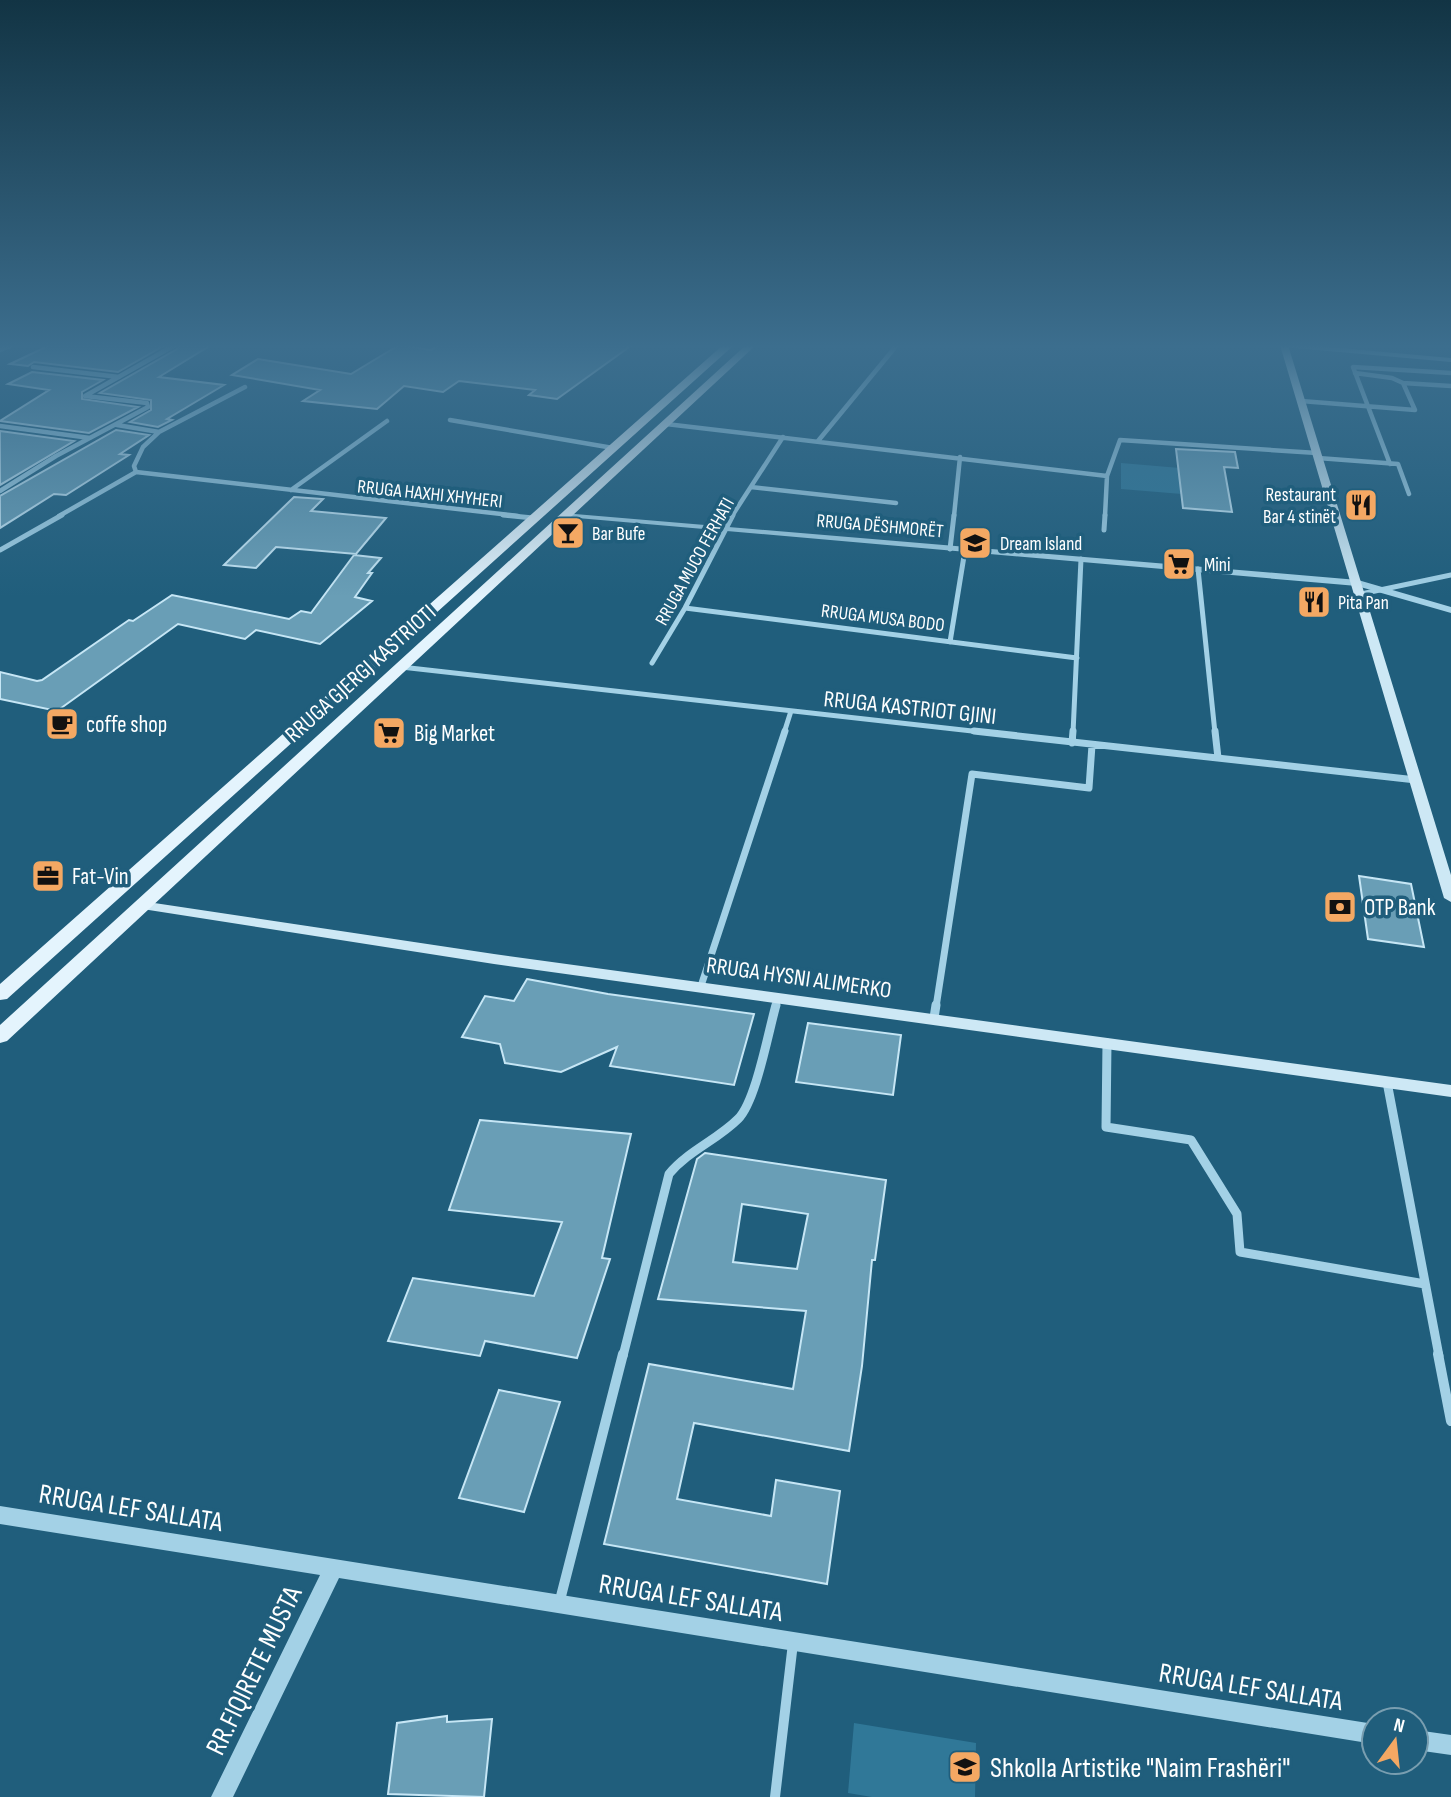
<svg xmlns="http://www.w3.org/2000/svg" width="1451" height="1797" viewBox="0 0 1451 1797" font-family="'Sofia Sans Condensed',sans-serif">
<rect width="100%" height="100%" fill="#205e7c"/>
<!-- green -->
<path fill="#307898" d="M 1121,463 L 1180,468 L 1182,494 L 1121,489 Z
M 854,1723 L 976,1743 L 975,1797 L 872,1797 L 848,1793 Z"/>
<!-- building -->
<path fill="#699eb6" stroke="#c6e6f5" stroke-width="2" fill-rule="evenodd" d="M 50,345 L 165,345 L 118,372 L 34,362 L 28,366 L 10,364 Z
M 180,345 L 211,345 L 159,377 L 224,385 L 167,419 L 172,420 L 158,427 L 130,422 L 151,410 L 151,400 L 100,393 L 177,349 Z
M 399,345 L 431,350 L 438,345 L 632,345 L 557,399 L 529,395 L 535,390 L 459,381 L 443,392 L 404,386 L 377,409 L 303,401 L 320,390 L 232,375 L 258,359 L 351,374 Z
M 32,372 L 103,380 L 82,392 L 82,399 L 138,407 L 89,433 L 0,421 L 49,390 L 8,384 Z
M 116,430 L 149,435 L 120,454 L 129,455 L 66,495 L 54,494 L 0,528 L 0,496 Z
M 0,431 L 74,441 L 0,485 Z
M 1176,449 L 1235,452 L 1238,468 L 1224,467 L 1232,512 L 1183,508 Z
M 294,497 L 323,499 L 311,511 L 386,518 L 356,554 L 276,547 L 256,568 L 224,565 Z
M 354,555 L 381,558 L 368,573 L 372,573 L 355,597 L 372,601 L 320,644 L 256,630 L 245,639 L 178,624 L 57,711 L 0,699 L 0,672 L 37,681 L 42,680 L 129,620 L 133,621 L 172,595 L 289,619 L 301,611 L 311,613 Z
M 1359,876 L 1411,884 L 1424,947 L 1368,939 Z
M 527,979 L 608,994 L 754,1014 L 734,1085 L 610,1066 L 617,1047 L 561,1072 L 505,1063 L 500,1044 L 462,1037 L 485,996 L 514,1001 Z
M 808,1023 L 901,1035 L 893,1095 L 796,1082 Z
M 480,1120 L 631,1134 L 602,1258 L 610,1259 L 577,1358 L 485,1341 L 480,1356 L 388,1341 L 413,1278 L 534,1296 L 562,1222 L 449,1210 Z
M 705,1153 L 886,1180 L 875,1260 L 872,1260 L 862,1366 L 849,1451 L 694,1423 L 677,1499 L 771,1516 L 776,1480 L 840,1491 L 827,1584 L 604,1544 L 649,1364 L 793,1389 L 806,1311 L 658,1299 L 697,1159 ZM 742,1204 L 808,1214 L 797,1269 L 733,1262 Z
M 499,1390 L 560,1402 L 524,1512 L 459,1498 Z
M 447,1716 L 447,1722 L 492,1719 L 484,1797 L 388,1794 L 397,1723 Z"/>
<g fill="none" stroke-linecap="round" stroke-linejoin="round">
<!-- minor-far4 -->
<path stroke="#a3d1e6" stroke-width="4.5" d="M 0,350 L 13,345
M 33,367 L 119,377
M 1403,383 L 1451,386
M 245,387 L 159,432 L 143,447 L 134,466 L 136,472 L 518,516
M 1301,401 L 1415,410 L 1403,383 L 1392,378 L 1355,373
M 450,420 L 613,448
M 666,424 L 1107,476
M 117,425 L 159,432
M 0,426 L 90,438
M 818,441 L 897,345
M 1318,458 L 1398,464 L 1409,494
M 1390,464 L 1353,367 L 1451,373
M 751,487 L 896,503
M 291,490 L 387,421
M 0,491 L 56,456 L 148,407 L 147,403 L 85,396 L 175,345
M 59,516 L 136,472
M 732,516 L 783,437
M 954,516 L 960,457
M 1105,516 L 1107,476 L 1120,440 L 1317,453"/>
<!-- minor-far3 -->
<path stroke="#a3d1e6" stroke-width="5" d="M 503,515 L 533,518
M 1104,530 L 1105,515
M 950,549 L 954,515
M 0,550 L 62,515
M 1198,569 L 1215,733
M 1361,594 L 1451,575
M 685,608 L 1077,658
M 950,642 L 965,550
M 652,663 L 685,608 L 733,515
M 401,667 L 990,733
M 784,733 L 791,711
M 1073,733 L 1081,559"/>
<!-- minor-far2 -->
<path stroke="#a3d1e6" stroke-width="7" d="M 974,731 L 1416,780
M 1215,731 L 1218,758
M 1072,743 L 1073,731
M 701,986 L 785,731
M 775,1007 L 778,997
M 936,1007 L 972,774 L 1089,788 L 1092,745"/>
<!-- minor-far1 -->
<path stroke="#a3d1e6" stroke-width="9" d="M 934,1018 L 936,1005
M 1107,1043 L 1106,1127 L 1191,1140 L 1237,1214 L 1240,1252 L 1425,1284
M 1387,1082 L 1439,1356
M 623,1356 L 669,1174 C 688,1151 717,1140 738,1119 C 756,1101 768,1033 776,1005"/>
<!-- minor -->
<path stroke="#a3d1e6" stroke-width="10" d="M 1438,1354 L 1451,1421
M 559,1604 L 623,1354
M 775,1797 L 793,1643"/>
<!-- tertiary -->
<path fill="#a3d1e6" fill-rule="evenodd" d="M 1281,345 L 1306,345 L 1451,358 L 1451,362 L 1284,347 Z
M 563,513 L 1358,580 L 1451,607 L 1451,613 L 1357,586 L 566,517 L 562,515 Z
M 0,1506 L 1374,1724 L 1374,1744 L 339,1578 L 233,1797 L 211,1797 L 320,1575 L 0,1524 Z
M 1416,1730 L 1451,1735 L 1451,1755 L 1416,1750 Z"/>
<!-- secondary -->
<path fill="#cde8f5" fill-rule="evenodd" d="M 1280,345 L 1288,345 L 1451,875 L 1451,902 L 1444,898 Z
M 141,901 L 494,954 L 1451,1085 L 1451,1097 L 494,964 L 136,908 L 134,905 Z"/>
<!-- primary -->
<path fill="#e4f4fd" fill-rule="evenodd" d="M 723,345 L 734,345 L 7,999 L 0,1000 L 0,984 Z
M 746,345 L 756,345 L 7,1041 L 0,1043 L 0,1025 Z"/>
</g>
<!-- sky -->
<linearGradient id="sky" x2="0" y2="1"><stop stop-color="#123444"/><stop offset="0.58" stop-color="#3c6e8e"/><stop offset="1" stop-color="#3c6e8e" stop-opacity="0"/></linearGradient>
<rect width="1451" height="597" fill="url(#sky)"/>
<!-- icons -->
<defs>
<symbol id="restaurant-square" viewBox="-11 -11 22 22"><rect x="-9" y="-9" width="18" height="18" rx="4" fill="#f4a863" stroke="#205e7c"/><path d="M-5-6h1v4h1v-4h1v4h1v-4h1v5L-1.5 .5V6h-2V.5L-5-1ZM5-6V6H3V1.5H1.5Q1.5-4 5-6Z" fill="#111"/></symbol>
<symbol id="bar-square" viewBox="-11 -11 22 22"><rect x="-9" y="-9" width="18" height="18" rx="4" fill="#f4a863" stroke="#205e7c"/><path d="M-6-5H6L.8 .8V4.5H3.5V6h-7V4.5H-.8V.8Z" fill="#111"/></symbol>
<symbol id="school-square" viewBox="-11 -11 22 22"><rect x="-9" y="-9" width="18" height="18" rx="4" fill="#f4a863" stroke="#205e7c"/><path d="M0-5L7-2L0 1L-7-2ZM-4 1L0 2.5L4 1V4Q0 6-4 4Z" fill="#111"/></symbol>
<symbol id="supermarket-square" viewBox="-11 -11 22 22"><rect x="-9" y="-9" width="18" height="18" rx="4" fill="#f4a863" stroke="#205e7c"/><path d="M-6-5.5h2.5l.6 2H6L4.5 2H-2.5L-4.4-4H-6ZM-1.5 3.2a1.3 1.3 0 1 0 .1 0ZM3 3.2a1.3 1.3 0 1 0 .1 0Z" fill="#111"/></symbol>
<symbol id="cafe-square" viewBox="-11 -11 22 22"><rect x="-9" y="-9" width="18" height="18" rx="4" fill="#f4a863" stroke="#205e7c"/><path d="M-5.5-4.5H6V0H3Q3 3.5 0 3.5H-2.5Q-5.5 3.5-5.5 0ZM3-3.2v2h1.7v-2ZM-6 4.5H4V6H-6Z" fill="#111"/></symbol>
<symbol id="office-square" viewBox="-11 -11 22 22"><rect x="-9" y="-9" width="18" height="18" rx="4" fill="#f4a863" stroke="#205e7c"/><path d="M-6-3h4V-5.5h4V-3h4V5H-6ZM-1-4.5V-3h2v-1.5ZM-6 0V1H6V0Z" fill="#111"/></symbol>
<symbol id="bank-square" viewBox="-11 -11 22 22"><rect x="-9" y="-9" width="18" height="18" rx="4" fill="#f4a863" stroke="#205e7c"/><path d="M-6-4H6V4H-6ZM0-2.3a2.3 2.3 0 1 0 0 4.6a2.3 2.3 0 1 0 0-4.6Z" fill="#111"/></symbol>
</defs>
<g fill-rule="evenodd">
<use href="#restaurant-square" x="1342" y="486" width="38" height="38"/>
<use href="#bar-square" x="549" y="514" width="38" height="38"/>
<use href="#school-square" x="956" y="524" width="38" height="38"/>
<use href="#supermarket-square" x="1160" y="545" width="38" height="38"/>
<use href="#restaurant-square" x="1295" y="583" width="38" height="38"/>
<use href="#cafe-square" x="43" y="705" width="38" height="38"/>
<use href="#supermarket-square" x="370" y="714" width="38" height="38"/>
<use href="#office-square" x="29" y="857" width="38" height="38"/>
<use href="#bank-square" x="1321" y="888" width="38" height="38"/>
<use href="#school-square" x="946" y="1748" width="38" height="38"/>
</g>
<g text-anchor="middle" stroke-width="7" stroke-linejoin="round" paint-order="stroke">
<!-- far-street labels -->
<g font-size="19" fill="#fff" stroke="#205e7c">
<text transform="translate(430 493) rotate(6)" y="7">RRUGA HAXHI XHYHERI</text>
<text transform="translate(880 525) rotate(5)" y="7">RRUGA DËSHMORËT</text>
<text transform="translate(694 561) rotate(-61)" y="7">RRUGA MUCO FERHATI</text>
<text transform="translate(883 617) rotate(7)" y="7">RRUGA MUSA BODO</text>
</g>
<!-- far-poi labels -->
<g font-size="19" fill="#fff" stroke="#205e7c" text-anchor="start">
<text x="1336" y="501" text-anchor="end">Restaurant<tspan x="1336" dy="22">Bar 4 stinët</tspan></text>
<text x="592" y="540">Bar Bufe</text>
<text x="1000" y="550">Dream Island</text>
<text x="1204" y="571">Mini</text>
<text x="1338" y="609">Pita Pan</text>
</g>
<!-- street labels -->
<g font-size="23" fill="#fff" stroke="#205e7c">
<text transform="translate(360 673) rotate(-42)" y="8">RRUGA GJERGJ KASTRIOTI</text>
<text transform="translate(910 707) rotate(6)" y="8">RRUGA KASTRIOT GJINI</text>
<text transform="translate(799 977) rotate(8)" y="8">RRUGA HYSNI ALIMERKO</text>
</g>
<!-- poi labels -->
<g font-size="23" fill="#fff" stroke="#205e7c" text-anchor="start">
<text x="86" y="732">coffe shop</text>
<text x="414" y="741">Big Market</text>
<text x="72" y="884">Fat-Vin</text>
<text x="1364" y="915">OTP Bank</text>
</g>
<!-- near-street labels -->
<g font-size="28" fill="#fff" stroke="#205e7c">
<text transform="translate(131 1507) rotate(9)" y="10">RRUGA LEF SALLATA</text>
<text transform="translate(691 1597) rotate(9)" y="10">RRUGA LEF SALLATA</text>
<text transform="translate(253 1670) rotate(-64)" y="10">RR.FIQIRETE MUSTA</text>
<text transform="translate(1251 1686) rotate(9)" y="10">RRUGA LEF SALLATA</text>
</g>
<!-- near-poi labels -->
<g font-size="28" fill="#fff" stroke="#205e7c" text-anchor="start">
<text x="990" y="1777">Shkolla Artistike "Naim Frashëri"</text>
</g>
</g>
<!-- north arrow -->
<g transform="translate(1395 1741) rotate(15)"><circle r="33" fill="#205e7c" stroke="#799eb0" stroke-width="2"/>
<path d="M0-5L12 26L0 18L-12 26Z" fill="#f4a863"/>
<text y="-10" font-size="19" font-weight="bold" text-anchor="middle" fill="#ffffff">N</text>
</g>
</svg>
